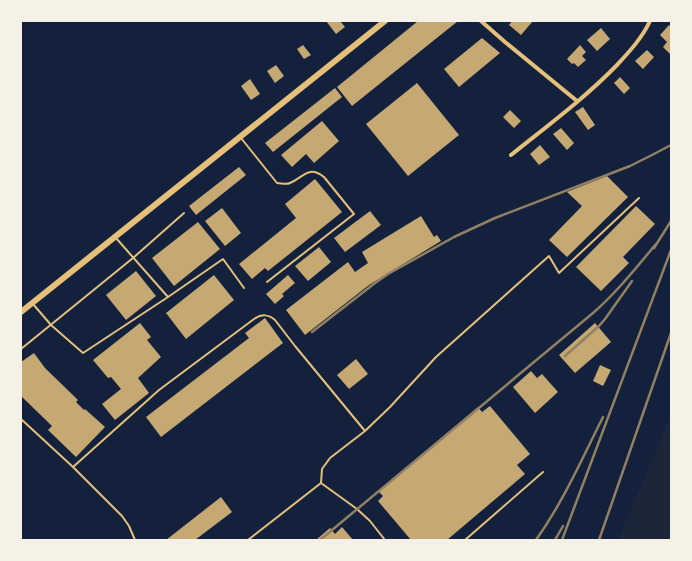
<svg xmlns="http://www.w3.org/2000/svg" width="692" height="561" viewBox="0 0 692 561" font-family="'DM Sans',sans-serif">
<rect width="100%" height="100%" fill="#14213d"/>
<!-- green -->
<path fill="#1d2539" d="M 671,415 L 671,540 L 618,540 Z"/>
<!-- building -->
<path fill="#c6a872" d="M 326,21 L 340,21 L 345,27 L 336,34 Z
M 418,21 L 458,21 L 352,106 L 337,87 Z
M 512,21 L 533,21 L 521,35 L 509,25 Z
M 669,25 L 671,27 L 671,53 L 670,54 L 663,47 L 667,42 L 660,35 Z
M 601,28 L 610,39 L 597,51 L 587,40 Z
M 482,38 L 500,53 L 459,87 L 444,69 Z
M 303,45 L 311,55 L 304,59 L 297,49 Z
M 580,45 L 586,52 L 582,56 L 586,60 L 578,67 L 574,63 L 572,64 L 567,59 Z
M 647,50 L 654,57 L 643,69 L 635,61 Z
M 276,65 L 284,76 L 275,83 L 267,71 Z
M 620,77 L 630,88 L 624,94 L 614,83 Z
M 250,79 L 260,94 L 251,100 L 241,86 Z
M 417,83 L 459,135 L 408,176 L 366,124 Z
M 335,88 L 342,97 L 273,152 L 265,143 Z
M 583,107 L 595,125 L 588,130 L 575,112 Z
M 510,110 L 521,121 L 514,128 L 503,117 Z
M 322,121 L 339,141 L 314,163 L 306,154 L 292,167 L 281,155 Z
M 561,128 L 574,143 L 567,150 L 553,134 Z
M 540,145 L 550,157 L 539,165 L 530,154 Z
M 239,167 L 246,175 L 196,215 L 189,206 Z
M 607,176 L 628,197 L 567,257 L 549,240 L 582,206 L 567,192 Z
M 315,179 L 342,212 L 268,271 L 265,268 L 252,279 L 239,264 L 296,218 L 285,204 Z
M 636,206 L 655,224 L 623,257 L 629,263 L 601,291 L 576,267 Z
M 222,208 L 241,233 L 225,246 L 205,221 Z
M 370,211 L 381,225 L 345,252 L 334,238 Z
M 421,216 L 434,237 L 437,235 L 441,241 L 369,285 L 305,335 L 286,310 L 348,262 L 355,272 L 368,263 L 362,252 Z
M 198,222 L 220,249 L 174,286 L 152,258 Z
M 319,247 L 331,262 L 308,281 L 295,266 Z
M 136,271 L 156,296 L 126,320 L 106,295 Z
M 214,275 L 234,300 L 186,339 L 166,313 Z
M 288,275 L 295,283 L 282,294 L 284,296 L 275,304 L 266,294 Z
M 265,318 L 283,343 L 161,437 L 146,417 L 249,338 L 245,333 Z
M 140,323 L 151,337 L 147,340 L 161,357 L 138,378 L 149,393 L 115,420 L 102,404 L 121,389 L 111,377 L 108,378 L 93,360 Z
M 595,323 L 611,342 L 575,373 L 559,355 Z
M 34,353 L 45,368 L 78,400 L 76,402 L 84,410 L 85,409 L 105,427 L 76,457 L 48,430 L 52,426 L 21,396 L 21,362 Z
M 356,359 L 368,374 L 349,389 L 337,375 Z
M 600,365 L 611,370 L 603,386 L 593,381 Z
M 531,371 L 537,378 L 542,374 L 558,392 L 535,413 L 513,387 Z
M 490,406 L 530,454 L 517,465 L 525,474 L 447,540 L 411,540 L 378,501 L 383,496 L 378,491 L 478,407 L 482,412 Z
M 221,497 L 232,512 L 195,540 L 166,540 Z
M 342,527 L 353,540 L 316,540 L 330,528 L 335,534 Z"/>
<g fill="none" stroke-linecap="round" stroke-linejoin="round">
<!-- service -->
<path stroke="#e5c07b" stroke-width="2" d="M 241,138 L 277,183 C 281,183 286,185 290,183 C 304,177 308,165 324,177 L 354,214 L 267,282
M 116,238 L 168,297 L 223,259 L 244,288
M 33,304 L 51,325 L 83,353 L 168,297
M 21,349 L 133,258 L 184,213
M 21,419 L 73,467 L 122,516 L 129,526 L 135,540
M 73,467 L 159,390 L 254,319 C 262,314 268,314 275,320 L 295,346 L 365,431
M 321,483 L 357,509 L 370,521 L 385,540
M 248,540 L 321,483 L 322,469 L 330,458 L 365,431 L 390,407 L 436,357 L 549,256 L 559,273 L 639,198
M 465,540 L 543,472"/>
<!-- minor -->
<path stroke="#e5c07b" stroke-width="4" d="M 481,21 L 505,42 L 577,101
M 511,155 C 547,126 585,98 617,65 C 630,51 642,38 650,21"/>
<!-- secondary -->
<path stroke="#e5c07b" stroke-width="6" d="M 21,312 L 385,21"/>
<!-- rail -->
<path stroke="#918062" stroke-width="2.5" d="M 654,248 L 671,221
M 312,332 L 375,283 L 388,274 L 454,237 L 495,218 L 630,166 L 652,155 L 671,145
M 565,356 L 599,326 L 605,319 L 632,281
M 320,540 L 593,313 C 617,292 636,268 656,244
M 536,540 C 563,502 582,459 603,417
M 555,540 L 563,526
M 562,540 L 671,250
M 599,540 L 671,333"/>
</g>
<!-- border -->
<rect width="692" height="561" fill="none" stroke="#f6f1e7" stroke-width="44"/>
</svg>
